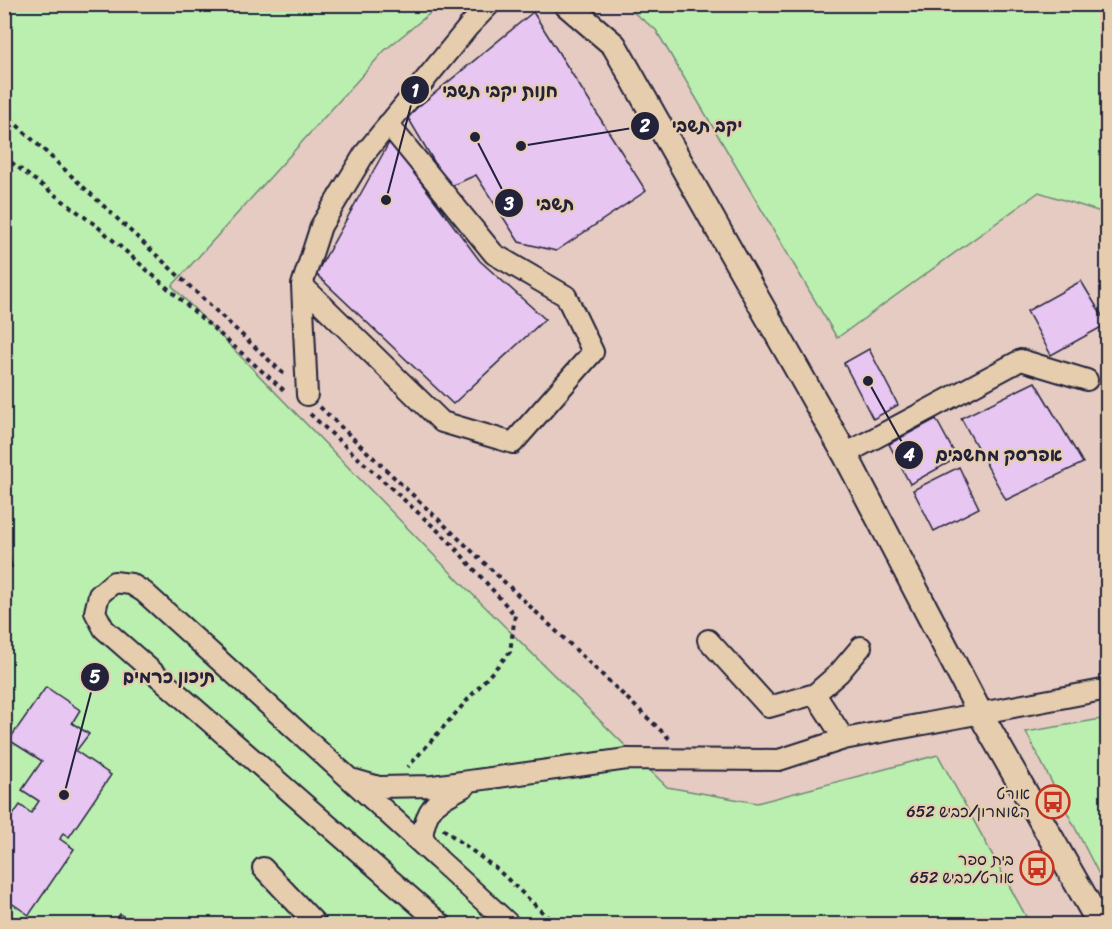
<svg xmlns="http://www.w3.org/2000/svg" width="1112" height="929" viewBox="0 0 1112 929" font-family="Sriracha,'Playpen Sans Hebrew',sans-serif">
<rect width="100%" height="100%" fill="#e6cbc2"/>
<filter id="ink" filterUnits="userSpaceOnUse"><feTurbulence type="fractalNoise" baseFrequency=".0167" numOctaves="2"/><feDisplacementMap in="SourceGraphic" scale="12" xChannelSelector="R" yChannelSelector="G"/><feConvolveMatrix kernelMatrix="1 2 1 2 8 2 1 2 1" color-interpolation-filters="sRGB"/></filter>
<g filter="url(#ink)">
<!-- green -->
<path fill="#bbefaf" stroke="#6e8875" stroke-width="1.5" d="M 5,4 L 440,5 L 385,50 L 172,286 L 459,581 L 667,787 L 757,803 L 938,755 L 1030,924 L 5,924 Z
M 624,5 L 1107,5 L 1107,214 L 1039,192 L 837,338 L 656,30 Z
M 1107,718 L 1108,718 L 1107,890 L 1026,732 Z"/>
<!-- building -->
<path fill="#e7c6f2" stroke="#22223b" stroke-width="1.5" d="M 533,12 L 646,191 L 556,251 L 519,242 L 476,175 L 449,187 L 407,116 Z
M 390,141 L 480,261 L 545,319 L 453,404 L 316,274 Z
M 1081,281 L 1107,324 L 1051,355 L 1027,311 Z
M 869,349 L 898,405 L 873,419 L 844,363 Z
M 1035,382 L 1083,463 L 1006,500 L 961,418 Z
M 936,419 L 957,458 L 910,484 L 889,444 Z
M 959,467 L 979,508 L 934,531 L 913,490 Z
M 4,536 L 12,567 L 4,569 Z
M 46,687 L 80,710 L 72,723 L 89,734 L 76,751 L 111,775 L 69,837 L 63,833 L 60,839 L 74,849 L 29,915 L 4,898 L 4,828 L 20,805 L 31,813 L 39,801 L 22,790 L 42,761 L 9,740 Z
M 120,914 L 135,924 L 113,924 Z"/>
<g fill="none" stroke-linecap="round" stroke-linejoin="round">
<defs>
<path id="minor" d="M 302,285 L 442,422 L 513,443 L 593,352 L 566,296 L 494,254 L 388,124
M 307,395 L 302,285 L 321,226 L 365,153 L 469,26 L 490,4
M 845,454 L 1021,360 L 1087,380
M 708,640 L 769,707 L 815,694 L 844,739
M 815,694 L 839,673 L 861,647
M 355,780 L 379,787 L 433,786 L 627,759 L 779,760 L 844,739 L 1108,689
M 465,786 C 437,802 427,803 422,837 L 438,859 L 509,924
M 438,859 L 144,592 L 131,584 L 114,582 L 99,595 L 95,612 L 104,629 L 441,924
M 263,868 L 316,924"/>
<path id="major" d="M 566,4 L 614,45 L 845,454 L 981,715 L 1100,924"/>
</defs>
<!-- minor casing -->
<use href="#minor" stroke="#22223b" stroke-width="24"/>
<!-- major casing -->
<use href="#major" stroke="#22223b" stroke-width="28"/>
<!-- path -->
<path stroke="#22223b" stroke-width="4" stroke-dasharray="4.5 4.5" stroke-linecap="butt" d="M 4,113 L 286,376
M 4,157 L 98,227 L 287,393
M 320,407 L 672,741
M 310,414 L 448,540 L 515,615 L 510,652 L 408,767
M 443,829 L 498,870 L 555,924"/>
<!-- minor -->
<use href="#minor" stroke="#e6cdae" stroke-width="20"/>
<!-- major -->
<use href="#major" stroke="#e6cdae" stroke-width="24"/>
</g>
</g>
<!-- icons -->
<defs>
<symbol id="bus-ring" viewBox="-11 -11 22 22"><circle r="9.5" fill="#e6cdae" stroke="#c8321e" stroke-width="1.5"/><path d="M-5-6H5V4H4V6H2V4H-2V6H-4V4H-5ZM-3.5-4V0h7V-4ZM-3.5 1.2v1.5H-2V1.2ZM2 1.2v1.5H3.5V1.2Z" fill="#c8321e"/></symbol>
</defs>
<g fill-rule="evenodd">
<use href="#bus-ring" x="1034" y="783" width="38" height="38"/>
<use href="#bus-ring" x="1018" y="849" width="38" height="38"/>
</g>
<g text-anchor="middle" stroke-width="4.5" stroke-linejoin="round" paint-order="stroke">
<!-- poi labels -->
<g font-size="16" fill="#22223b" stroke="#e6cdae" text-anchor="end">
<text x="1030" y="799">אורט<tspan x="1030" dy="18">השומרון/כביש 652</tspan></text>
<text x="1014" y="865">בית ספר<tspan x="1014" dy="18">אורט/כביש 652</tspan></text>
</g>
</g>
<!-- callouts -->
<path fill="none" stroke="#22223b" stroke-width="2" d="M386 200L415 90M521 146L645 126M475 137L509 203M868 381L909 455M64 795L95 677"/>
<g fill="#22223b" stroke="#e6cdae" stroke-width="2">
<circle cx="386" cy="200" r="6"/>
<circle cx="521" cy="146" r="6"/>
<circle cx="475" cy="137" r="6"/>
<circle cx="868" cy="381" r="6"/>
<circle cx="64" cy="795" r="6"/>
<circle cx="415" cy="90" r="15"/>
<circle cx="645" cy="126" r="15"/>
<circle cx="509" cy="203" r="15"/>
<circle cx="909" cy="455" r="15"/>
<circle cx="95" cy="677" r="15"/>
</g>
<g font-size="18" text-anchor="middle" font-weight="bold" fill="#fff">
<text x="415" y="97">1</text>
<text x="645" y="132">2</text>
<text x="509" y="210">3</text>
<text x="909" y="461">4</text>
<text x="95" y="683">5</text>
</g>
<g font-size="18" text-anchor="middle" font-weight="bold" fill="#22223b" stroke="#e6cdae" stroke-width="4.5" stroke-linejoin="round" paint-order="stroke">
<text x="500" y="97">חנות יקבי תשבי</text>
<text x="707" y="132">יקב תשבי</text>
<text x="555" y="210">תשבי</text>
<text x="999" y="461">אפרסק מחשבים</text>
<text x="169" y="683">תיכון כרמים</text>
</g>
<!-- margin -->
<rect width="1112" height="929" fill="none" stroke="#e6cdae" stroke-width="24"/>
<rect x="12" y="12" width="1088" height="905" fill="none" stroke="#22223b" stroke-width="2" filter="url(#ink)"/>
</svg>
